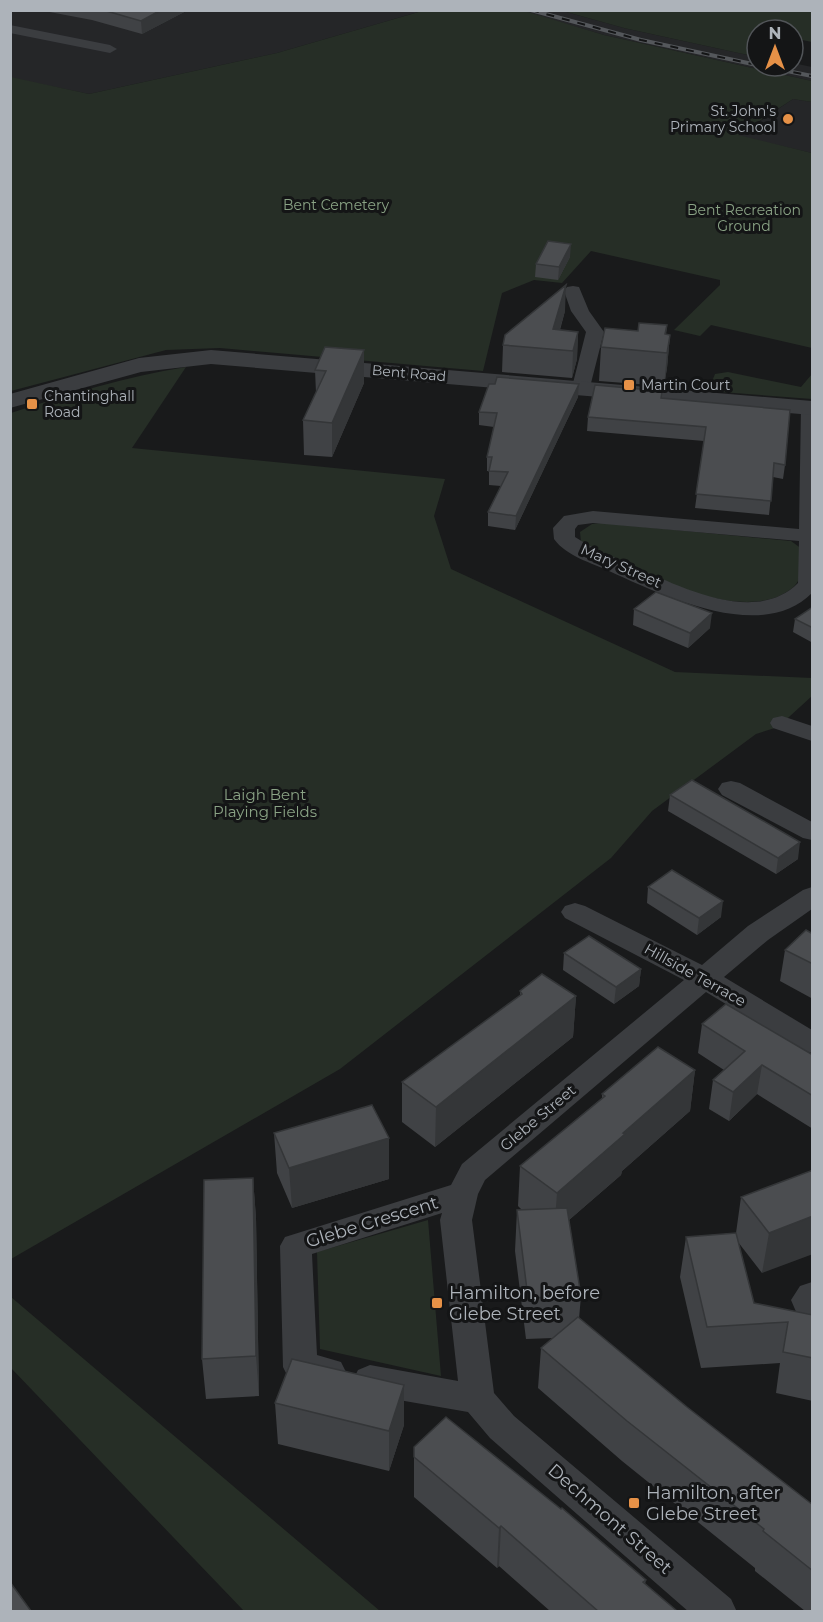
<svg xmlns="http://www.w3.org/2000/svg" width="823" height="1622" viewBox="0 0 823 1622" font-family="Montserrat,sans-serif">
<rect width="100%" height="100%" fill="#191a1b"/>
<!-- built -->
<path fill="#252628" d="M 11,11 L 422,11 L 277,53 L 89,94 L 11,78 Z
M 521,11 L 563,11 L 624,28 L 757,57 L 757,66 L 793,66 L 793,63 L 812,67 L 812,81 L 604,35 Z
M 793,99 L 812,102 L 812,153 L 738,136 Z"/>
<!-- green -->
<path fill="#262e26" d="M 521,10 L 604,35 L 812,81 L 812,102 L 793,99 L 738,135 L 812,153 L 812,348 L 711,325 L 700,336 L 674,330 L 720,285 L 720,280 L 591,251 L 562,283 L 534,280 L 502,293 L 483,371 L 220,348 L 166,350 L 11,391 L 11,77 L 89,94 L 277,53 L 422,11 Z
M 563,11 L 812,11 L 812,42 L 793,38 L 793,30 L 757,30 L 757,57 L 624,28 Z
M 186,367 L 132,448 L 445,479 L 434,516 L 451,569 L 675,672 L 812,678 L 812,696 L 778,727 L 756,734 L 652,811 L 611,858 L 340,1069 L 11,1259 L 11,413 C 68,394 125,377 186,367 Z
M 728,372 L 801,387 L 812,374 L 812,399 L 708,391 L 715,374 Z
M 602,523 L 791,541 L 802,549 C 801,559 802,572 798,581 C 794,589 785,593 777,597 C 722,617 641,571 590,549 L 581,542 L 580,532 L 592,524 Z
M 428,1220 L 441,1376 L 320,1349 L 317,1252 Z
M 10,1297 L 11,1297 L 380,1611 L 244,1611 L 11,1368 Z"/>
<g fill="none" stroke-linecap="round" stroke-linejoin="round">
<!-- minor -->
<path fill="#3b3d40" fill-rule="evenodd" d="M 10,25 L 110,45 L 117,49 L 110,53 L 10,33 Z
M 573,286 L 579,287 L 589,311 L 604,332 L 590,387 L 588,391 L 574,391 L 572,387 L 586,332 L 571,311 L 564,291 L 567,287 Z
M 812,402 L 812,593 C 762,644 662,595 609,571 C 592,563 566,556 554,539 L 553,528 L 564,516 L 593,511 L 799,529 L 801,407 L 804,403 ZM 593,523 L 799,541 L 798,583 C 755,626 679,586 633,566 C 614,557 593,549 575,537 L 575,529 L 578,525 Z
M 782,716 L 812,726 L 812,741 L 773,728 L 770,723 L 773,718 Z
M 731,781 L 740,783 L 812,822 L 812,840 L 803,838 L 722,795 L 718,789 L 722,783 Z
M 812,887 L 812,909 L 768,940 L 724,977 L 812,1030 L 812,1053 L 802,1050 L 706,992 L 485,1180 L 478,1194 L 472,1220 L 494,1393 L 514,1416 L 731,1599 L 737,1612 L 689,1612 L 490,1438 L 468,1412 L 370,1395 L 358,1390 L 353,1380 L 358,1370 L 370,1365 L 458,1381 L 440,1220 L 442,1213 L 312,1254 L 317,1355 L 341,1362 L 346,1372 L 341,1382 L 329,1386 L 288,1377 L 283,1367 L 280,1246 L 285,1237 L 451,1185 L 462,1164 L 684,980 L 565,918 L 561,912 L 565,906 L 575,903 L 585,906 L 702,965 L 748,926 L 803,890 Z
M 812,1282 L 812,1325 L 800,1321 L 791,1300 L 800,1286 Z"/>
<!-- tertiary -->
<path fill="#3b3d40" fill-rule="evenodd" d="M 211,350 L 812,401 L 812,415 L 211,364 L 141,372 L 10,408 L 10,394 L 139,358 Z"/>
<defs>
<path id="rail" d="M 531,10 L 641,40 L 757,65
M 762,66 L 812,76"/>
</defs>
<!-- rail casing -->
<use href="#rail" stroke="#54575b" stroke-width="4"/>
<!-- rail -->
<use href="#rail" stroke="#141516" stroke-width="2" stroke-dasharray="8" stroke-linecap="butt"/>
</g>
<!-- wall -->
<path fill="#404245" d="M 39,10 L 188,10 L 142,34 L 92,20 Z
M 570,257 L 558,280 L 535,277 L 536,264 Z
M 565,311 L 560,330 L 578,332 L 577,359 L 572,378 L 502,372 L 503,345 Z
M 667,325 L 666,335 L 670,335 L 667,368 L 664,386 L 599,381 L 601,347 L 638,331 Z
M 364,350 L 364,383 L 332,457 L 304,455 L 303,420 L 316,393 L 315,370 Z
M 579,384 L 578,397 L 515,530 L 488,526 L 488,512 L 501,486 L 489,485 L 489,471 L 487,471 L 487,457 L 494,427 L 479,425 L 479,412 Z
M 661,399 L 785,465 L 783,479 L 773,477 L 769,515 L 695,508 L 704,441 L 587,431 L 588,417 Z
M 813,607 L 813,643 L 793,632 L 795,619 Z
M 634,609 L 710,628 L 688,648 L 633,625 Z
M 670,795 L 798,859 L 776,874 L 668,811 Z
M 648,887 L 721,917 L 697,935 L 647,903 Z
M 813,934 L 813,999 L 780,981 L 785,950 Z
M 564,953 L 641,969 L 639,986 L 614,1004 L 563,970 Z
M 520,991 L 576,996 L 573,1037 L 435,1147 L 402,1122 L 402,1082 L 520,996 Z
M 702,1024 L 813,1055 L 813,1129 L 757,1094 L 729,1121 L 709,1109 L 713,1080 L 724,1070 L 698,1053 Z
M 695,1070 L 690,1111 L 622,1171 L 621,1175 L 569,1220 L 581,1296 L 579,1319 L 687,1407 L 813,1505 L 813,1611 L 805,1611 L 755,1571 L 755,1568 L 622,1461 L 538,1388 L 541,1348 L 553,1338 L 526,1339 L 515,1251 L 517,1210 L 522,1210 L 518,1206 L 520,1166 L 602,1098 L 602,1094 Z
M 274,1133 L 389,1179 L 292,1208 L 277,1173 Z
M 813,1170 L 762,1273 L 738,1242 L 754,1303 L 813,1315 L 813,1401 L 776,1393 L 780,1363 L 701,1368 L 680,1277 L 686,1237 L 736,1233 L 741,1197 Z
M 253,1178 L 256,1218 L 259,1396 L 206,1399 L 202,1359 Z
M 404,1385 L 404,1425 L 389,1471 L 278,1444 L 275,1403 Z
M 414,1447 L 646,1580 L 645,1584 L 677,1611 L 550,1611 L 499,1566 L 497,1568 L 414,1497 Z"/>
<!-- shaded-wall -->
<path fill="#343638" d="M 161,10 L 188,10 L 142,34 L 141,21 Z
M 571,244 L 570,257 L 558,280 L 559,267 Z
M 566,285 L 565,311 L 554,349 L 553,329 Z
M 578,332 L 577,359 L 572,378 L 573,351 Z
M 670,335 L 667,368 L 664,386 L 667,353 Z
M 364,350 L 364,383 L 332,457 L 332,423 Z
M 579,384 L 578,397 L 515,530 L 516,516 Z
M 712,613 L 710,628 L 688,648 L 690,633 Z
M 800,842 L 798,859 L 776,874 L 778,858 Z
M 723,901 L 721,917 L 697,935 L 699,918 Z
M 641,969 L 639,986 L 614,1004 L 616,987 Z
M 576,996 L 573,1037 L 435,1147 L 436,1107 Z
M 762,1065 L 757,1094 L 729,1121 L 733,1092 Z
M 695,1070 L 690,1111 L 622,1171 L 621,1175 L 554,1233 L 557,1193 L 623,1133 Z
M 389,1138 L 389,1179 L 292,1208 L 289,1168 Z
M 253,1178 L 256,1218 L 259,1396 L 256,1356 Z
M 813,1216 L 813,1254 L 762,1273 L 769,1233 Z
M 404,1385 L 404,1425 L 389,1471 L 389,1431 Z
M 501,1526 L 499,1566 L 497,1568 L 499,1528 Z"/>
<!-- building -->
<path fill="#4b4d50" stroke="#343638" stroke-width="1.5" d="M 103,10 L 161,10 L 141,21 Z
M 548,241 L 571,244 L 559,267 L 536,264 Z
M 566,285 L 553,329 L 578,332 L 573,351 L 503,345 L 505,335 Z
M 639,323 L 667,325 L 665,334 L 670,335 L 667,353 L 601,347 L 605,328 L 638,331 Z
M 325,347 L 364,350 L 332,423 L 303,420 L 326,371 L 315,370 Z
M 497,377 L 579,384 L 516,516 L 488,512 L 508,472 L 489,471 L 492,457 L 487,457 L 497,413 L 479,412 L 489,384 L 495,384 Z
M 595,385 L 662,391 L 661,398 L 790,410 L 785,465 L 774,463 L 771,501 L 696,494 L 706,427 L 588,417 Z
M 656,592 L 712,613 L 690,633 L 634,609 Z
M 813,607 L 813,628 L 795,619 Z
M 692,780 L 800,842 L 778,858 L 670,795 Z
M 672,870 L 723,901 L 699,918 L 648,887 Z
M 806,930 L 813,934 L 813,964 L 785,950 Z
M 589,936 L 641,969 L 616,987 L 564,953 Z
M 542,974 L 576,996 L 436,1107 L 402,1082 L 522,994 L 520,991 Z
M 726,1004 L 813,1055 L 813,1096 L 762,1065 L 733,1092 L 713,1080 L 745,1051 L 702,1024 Z
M 658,1047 L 695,1070 L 623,1133 L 625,1134 L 557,1193 L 520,1166 L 605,1096 L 602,1094 Z
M 372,1105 L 389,1138 L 289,1168 L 274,1133 Z
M 813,1170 L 813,1216 L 769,1233 L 741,1197 Z
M 253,1178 L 256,1356 L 202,1359 L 204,1180 Z
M 567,1208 L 581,1296 L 528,1298 L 517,1210 Z
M 736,1233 L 754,1303 L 813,1315 L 813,1358 L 783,1352 L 788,1322 L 707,1327 L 686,1237 Z
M 578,1317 L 687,1407 L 813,1505 L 813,1571 L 763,1531 L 764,1529 L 627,1421 L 541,1348 Z
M 292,1359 L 404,1385 L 389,1431 L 275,1403 Z
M 446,1417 L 561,1509 L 562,1508 L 646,1580 L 643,1582 L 677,1611 L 598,1611 L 501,1526 L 499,1528 L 414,1457 L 414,1447 Z
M 10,1582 L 31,1611 L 10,1611 Z"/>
<!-- markers -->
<g fill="#e69147" stroke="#141516" stroke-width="2">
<circle cx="788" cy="119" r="6"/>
<rect x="623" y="379" width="12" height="12" rx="3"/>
<rect x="26" y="398" width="12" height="12" rx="3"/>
<rect x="431" y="1297" width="12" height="12" rx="3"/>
<rect x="628" y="1497" width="12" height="12" rx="3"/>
</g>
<g text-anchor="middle" stroke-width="6" stroke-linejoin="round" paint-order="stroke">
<!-- far-poi labels -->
<g font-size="14" fill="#adb3ba" stroke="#141516" text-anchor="start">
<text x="776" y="116" text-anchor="end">St. John's<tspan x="776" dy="16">Primary School</tspan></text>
<text x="641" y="390">Martin Court</text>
<text x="44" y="401">Chantinghall<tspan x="44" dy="16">Road</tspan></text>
</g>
<!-- far-park labels -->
<g font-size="14" fill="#8aa385" stroke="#141516">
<text x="336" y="210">Bent Cemetery</text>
<text x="744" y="215">Bent Recreation<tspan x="744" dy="16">Ground</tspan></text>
</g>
<!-- far-street labels -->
<g font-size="14" fill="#adb3ba" stroke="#141516">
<text transform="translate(409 373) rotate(5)" y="5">Bent Road</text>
</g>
<!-- street labels -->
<g font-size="15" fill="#adb3ba" stroke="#141516">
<text transform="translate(621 566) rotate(24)" y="5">Mary Street</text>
<text transform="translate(695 975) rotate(29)" y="5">Hillside Terrace</text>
<text transform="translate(538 1118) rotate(-40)" y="5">Glebe Street</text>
</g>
<!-- park labels -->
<g font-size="15" fill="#8aa385" stroke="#141516">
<text x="265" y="800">Laigh Bent<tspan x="265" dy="17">Playing Fields</tspan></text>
</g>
<!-- near-street labels -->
<g font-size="18" fill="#adb3ba" stroke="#141516">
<text transform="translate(372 1222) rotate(-17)" y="6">Glebe Crescent</text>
<text transform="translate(610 1519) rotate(41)" y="6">Dechmont Street</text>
</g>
<!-- near-poi labels -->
<g font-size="18" fill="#adb3ba" stroke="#141516" text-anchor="start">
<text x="449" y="1299">Hamilton, before<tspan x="449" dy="21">Glebe Street</tspan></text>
<text x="646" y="1499">Hamilton, after<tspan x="646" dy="21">Glebe Street</tspan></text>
</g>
</g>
<!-- border -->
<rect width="823" height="1622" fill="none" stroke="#adb3ba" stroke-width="24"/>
<!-- north arrow -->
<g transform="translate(775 48)"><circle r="28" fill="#141516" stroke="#515458" stroke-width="1.5"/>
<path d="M0-4.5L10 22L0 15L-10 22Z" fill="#e69147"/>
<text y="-9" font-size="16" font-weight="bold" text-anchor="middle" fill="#adb3ba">N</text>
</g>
</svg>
